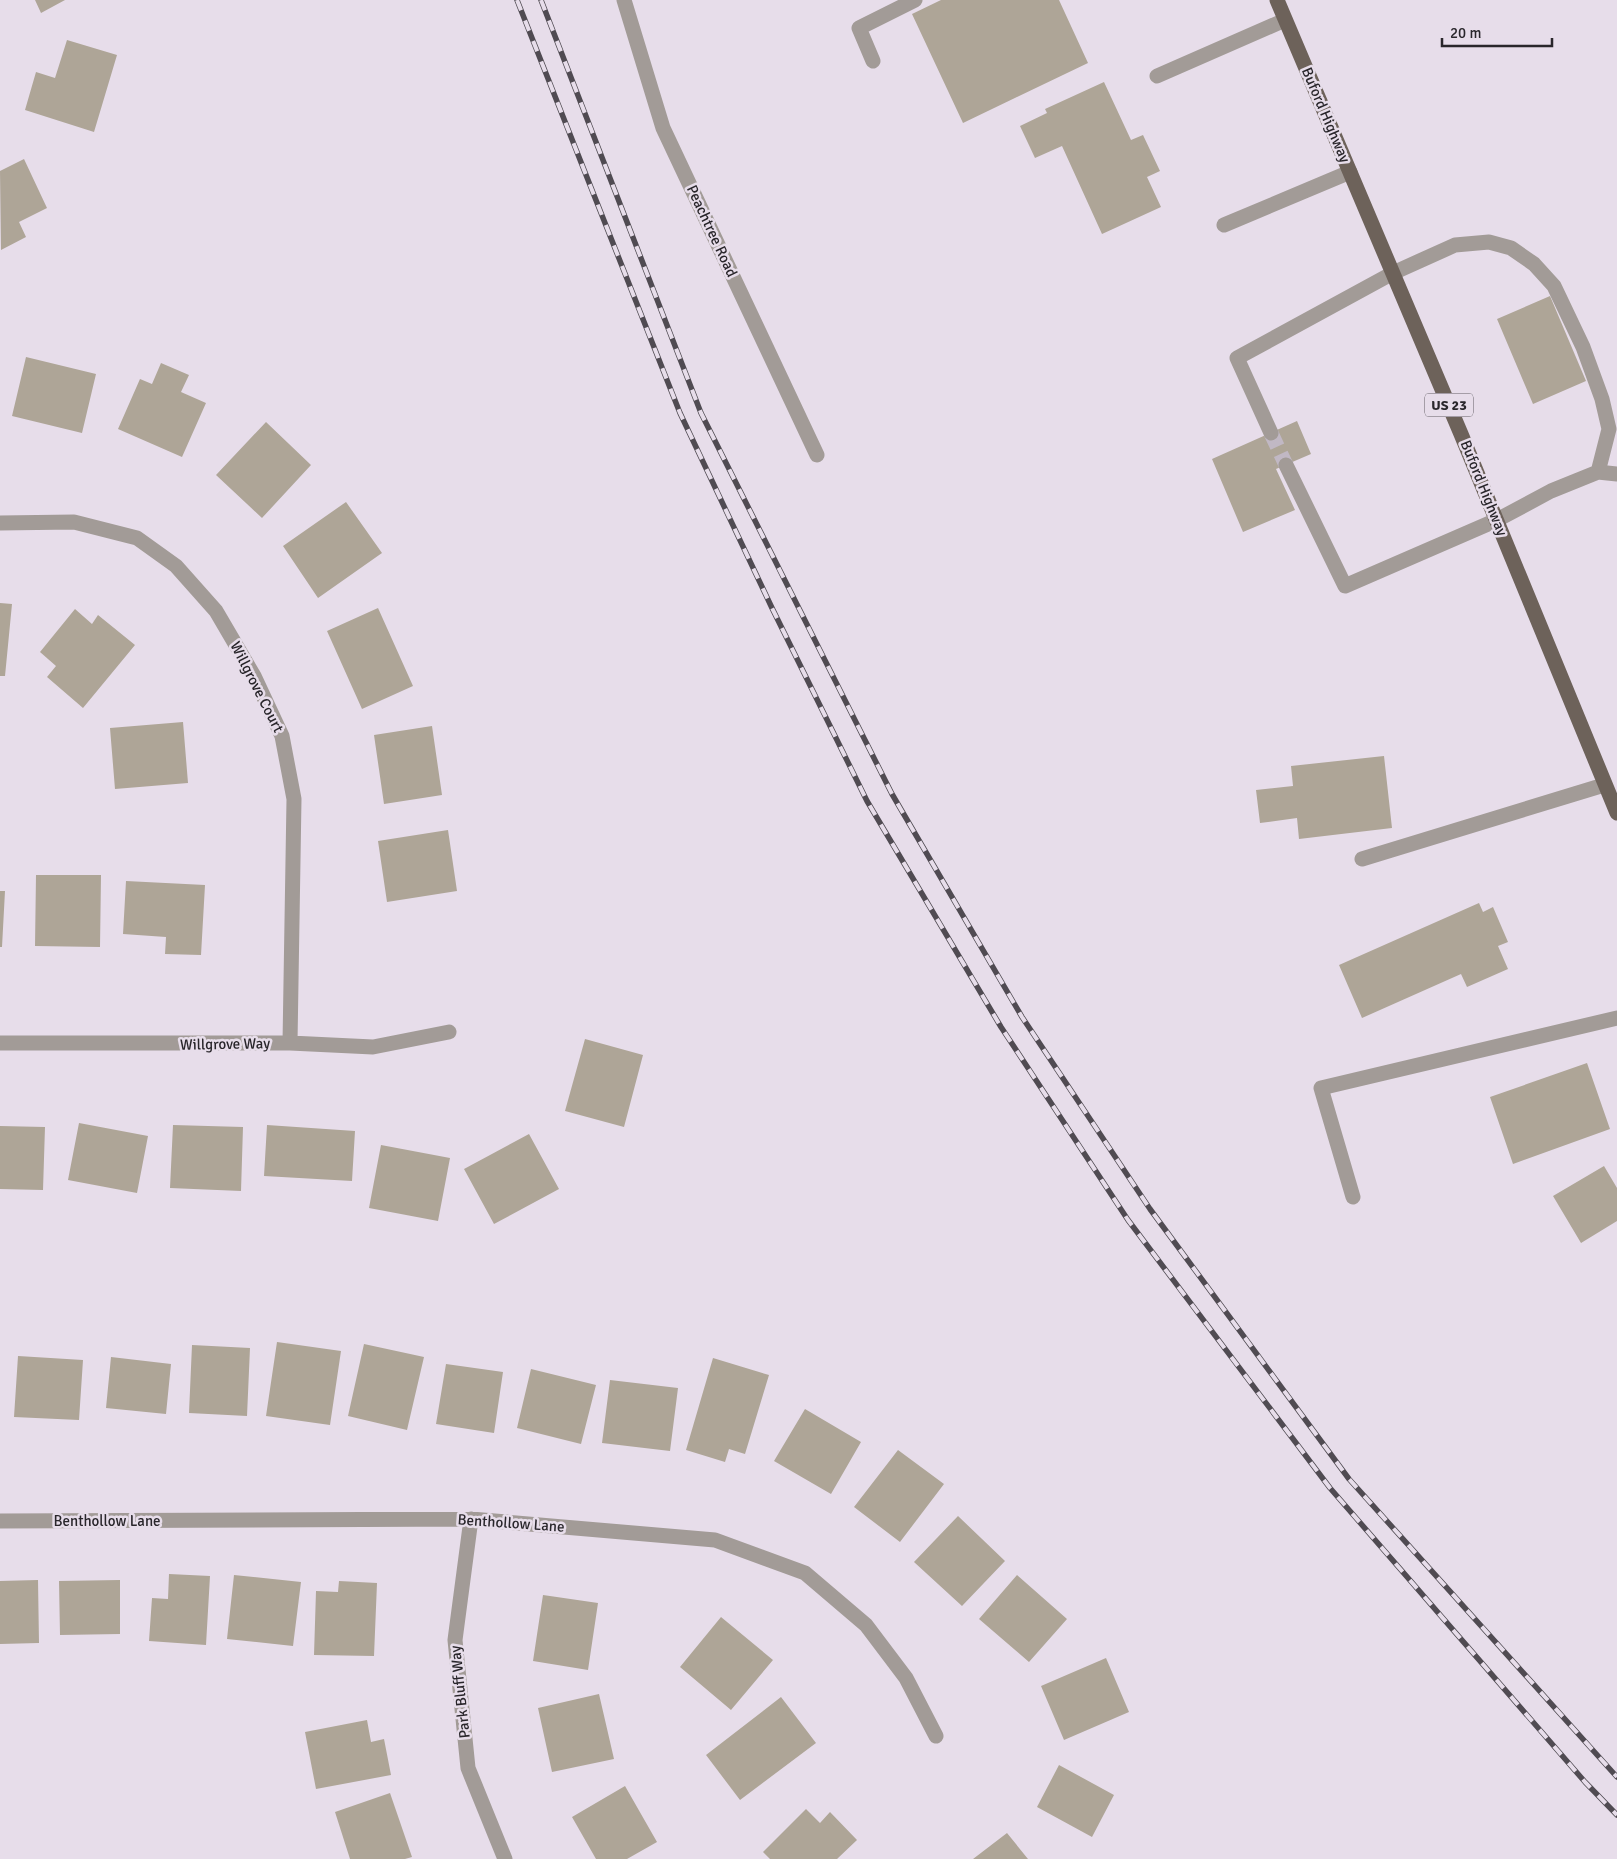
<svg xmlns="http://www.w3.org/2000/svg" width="1617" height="1859" viewBox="0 0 1617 1859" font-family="Signika,sans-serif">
<rect width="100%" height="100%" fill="#e7ddea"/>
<!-- building -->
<path fill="#aea597" d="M 35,0 L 65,0 L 41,13 Z
M 941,0 L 1059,0 L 1088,63 L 963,123 L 912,14 Z
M 67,40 L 117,55 L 94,132 L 25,110 L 36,72 L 55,78 Z
M 1104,82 L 1131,140 L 1143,135 L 1160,171 L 1147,177 L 1161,207 L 1102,234 L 1062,146 L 1035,158 L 1020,126 L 1047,113 L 1045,109 Z
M 24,159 L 47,208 L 19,222 L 26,237 L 1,250 L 0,171 Z
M 1550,296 L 1586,381 L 1533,404 L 1497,319 Z
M 26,357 L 96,374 L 82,433 L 12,416 Z
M 161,363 L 189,375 L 181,392 L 206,403 L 182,457 L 118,429 L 140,379 L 152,384 Z
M 1297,421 L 1311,454 L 1276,469 L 1295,510 L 1243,532 L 1212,459 Z
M 266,422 L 311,465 L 262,518 L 216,475 Z
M 346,502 L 382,553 L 318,598 L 283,546 Z
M 0,603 L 12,604 L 5,676 L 0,676 Z
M 378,608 L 413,686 L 362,709 L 327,631 Z
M 75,609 L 92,624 L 98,615 L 135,645 L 83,708 L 47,677 L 56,666 L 40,652 Z
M 183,722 L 188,783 L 115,789 L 110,728 Z
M 432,726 L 442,795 L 384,804 L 374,735 Z
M 1384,756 L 1392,828 L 1299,839 L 1297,818 L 1260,823 L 1256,790 L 1293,786 L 1291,766 Z
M 448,830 L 457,891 L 387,902 L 378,841 Z
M 36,875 L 101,875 L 100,947 L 35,946 Z
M 126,881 L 205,885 L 201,955 L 165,954 L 166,937 L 123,934 Z
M 0,891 L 5,891 L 2,947 L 0,947 Z
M 1479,903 L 1483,912 L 1493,907 L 1508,942 L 1498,946 L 1508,969 L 1467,987 L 1461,974 L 1362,1018 L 1339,965 Z
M 585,1039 L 643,1055 L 624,1127 L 565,1111 Z
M 1587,1063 L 1610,1129 L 1513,1164 L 1490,1097 Z
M 79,1123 L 148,1136 L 137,1193 L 68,1180 Z
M 173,1125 L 243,1127 L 241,1191 L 170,1188 Z
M 267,1125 L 355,1131 L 352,1181 L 264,1176 Z
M 0,1126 L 45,1127 L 43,1190 L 0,1189 Z
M 529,1134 L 559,1189 L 494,1224 L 464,1169 Z
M 381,1145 L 450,1158 L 438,1221 L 369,1208 Z
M 1604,1166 L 1617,1188 L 1617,1221 L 1581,1243 L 1553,1196 Z
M 277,1342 L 341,1351 L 330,1425 L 266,1416 Z
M 364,1344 L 424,1357 L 407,1430 L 348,1416 Z
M 192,1345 L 250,1348 L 247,1416 L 189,1413 Z
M 18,1356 L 83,1360 L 79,1420 L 14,1417 Z
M 111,1357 L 171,1364 L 166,1414 L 106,1408 Z
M 713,1358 L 769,1375 L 745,1454 L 729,1449 L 725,1462 L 686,1450 Z
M 446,1364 L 503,1372 L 494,1433 L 436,1424 Z
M 531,1369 L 596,1385 L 581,1444 L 517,1428 Z
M 610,1380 L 678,1388 L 670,1451 L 602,1443 Z
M 805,1409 L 861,1442 L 831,1494 L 774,1461 Z
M 898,1450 L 944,1484 L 900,1542 L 854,1507 Z
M 958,1516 L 1005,1561 L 962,1606 L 914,1562 Z
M 169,1574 L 210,1576 L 206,1645 L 149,1641 L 152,1598 L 168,1599 Z
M 234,1575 L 301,1582 L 293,1646 L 227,1639 Z
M 1017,1575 L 1067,1619 L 1029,1662 L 979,1619 Z
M 38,1580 L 39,1643 L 0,1644 L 0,1581 Z
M 120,1580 L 120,1634 L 60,1635 L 59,1581 Z
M 339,1581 L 377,1583 L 374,1656 L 314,1655 L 316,1591 L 338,1592 Z
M 543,1595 L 598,1603 L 588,1670 L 533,1661 Z
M 721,1617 L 773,1660 L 731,1710 L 680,1667 Z
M 1106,1658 L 1129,1712 L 1064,1740 L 1041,1686 Z
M 599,1694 L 614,1759 L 552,1772 L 538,1708 Z
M 781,1697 L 816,1743 L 740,1800 L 706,1755 Z
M 367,1720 L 371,1742 L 384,1739 L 391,1775 L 316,1789 L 305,1732 Z
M 1059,1765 L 1114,1795 L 1092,1837 L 1037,1807 Z
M 625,1786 L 657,1842 L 627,1859 L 596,1859 L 572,1817 Z
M 390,1793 L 412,1857 L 405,1859 L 350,1859 L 335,1812 Z
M 806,1809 L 820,1823 L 830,1812 L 857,1840 L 837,1859 L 770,1859 L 763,1852 Z
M 1007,1833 L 1028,1859 L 973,1859 Z"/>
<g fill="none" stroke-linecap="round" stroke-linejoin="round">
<!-- minor-tunnel -->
<path stroke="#c1b8c4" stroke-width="15" stroke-dasharray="15 8" stroke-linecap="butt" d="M 1271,433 L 1286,465"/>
<!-- minor -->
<path stroke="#a29b97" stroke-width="15" d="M 624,0 L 663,128 L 817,455
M 873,61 L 859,28 L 915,0
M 1157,76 L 1285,20
M 1224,225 L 1350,172
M 1271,433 L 1237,358 L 1393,273 L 1455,245 L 1489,242 L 1511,248 L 1534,264 L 1554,286 L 1583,347 L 1602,399 L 1609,429 L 1598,472
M 1286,465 L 1345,586 L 1497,520 L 1551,491 L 1598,472 L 1617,474
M 0,523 L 74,522 L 137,538 L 176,566 L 216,611 L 254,676 L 282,736 L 294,799 L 290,1043
M 1362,859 L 1604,785
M 0,1043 L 290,1043 L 373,1047 L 449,1032
M 1353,1197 L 1321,1088 L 1617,1018
M 471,1519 L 455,1640 L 468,1768 L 505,1859
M 0,1521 L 471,1519 L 715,1540 L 805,1573 L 866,1625 L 906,1678 L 936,1736"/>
<!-- major -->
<path stroke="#6d625a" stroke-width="15" d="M 1277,0 L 1461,434 L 1617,813"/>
<defs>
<path id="rail" d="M 517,0 L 680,413 L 772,608 L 867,801 L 1001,1027 L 1128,1220 L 1330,1488 L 1585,1782 L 1617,1815
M 541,0 L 701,413 L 892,794 L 1022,1017 L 1150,1209 L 1349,1479 L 1617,1777"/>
</defs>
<!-- rail casing -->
<use href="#rail" stroke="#504b52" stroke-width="5.5"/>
<!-- rail -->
<use href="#rail" stroke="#e7ddea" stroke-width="4" stroke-dasharray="11" stroke-linecap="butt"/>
</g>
<g text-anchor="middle" stroke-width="5" stroke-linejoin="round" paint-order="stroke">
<!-- shield labels -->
<rect fill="#e7ddea" stroke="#625d64" stroke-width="1" x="1425" y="393.5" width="48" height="23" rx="4"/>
<g font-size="14" font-weight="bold" fill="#29262b">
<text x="1449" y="410">US 23</text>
</g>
<!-- street labels -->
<g font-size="15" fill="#29262b" stroke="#e7ddea">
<text transform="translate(1326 115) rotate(67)" y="5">Buford Highway</text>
<text transform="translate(712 231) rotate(65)" y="5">Peachtree Road</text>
<text transform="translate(1484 488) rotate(68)" y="5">Buford Highway</text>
<text transform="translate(257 687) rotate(63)" y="5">Willgrove Court</text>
<text transform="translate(225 1044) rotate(-1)" y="5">Willgrove Way</text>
<text x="107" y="1526">Benthollow Lane</text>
<text transform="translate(511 1523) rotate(4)" y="5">Benthollow Lane</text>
<text transform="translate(460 1692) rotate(-96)" y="5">Park Bluff Way</text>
</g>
</g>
<!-- scale -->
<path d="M1442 38v8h110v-8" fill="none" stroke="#29262b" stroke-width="2.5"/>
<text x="1450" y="38" font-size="15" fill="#29262b" stroke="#e7ddea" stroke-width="4" paint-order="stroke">20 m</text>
</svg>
